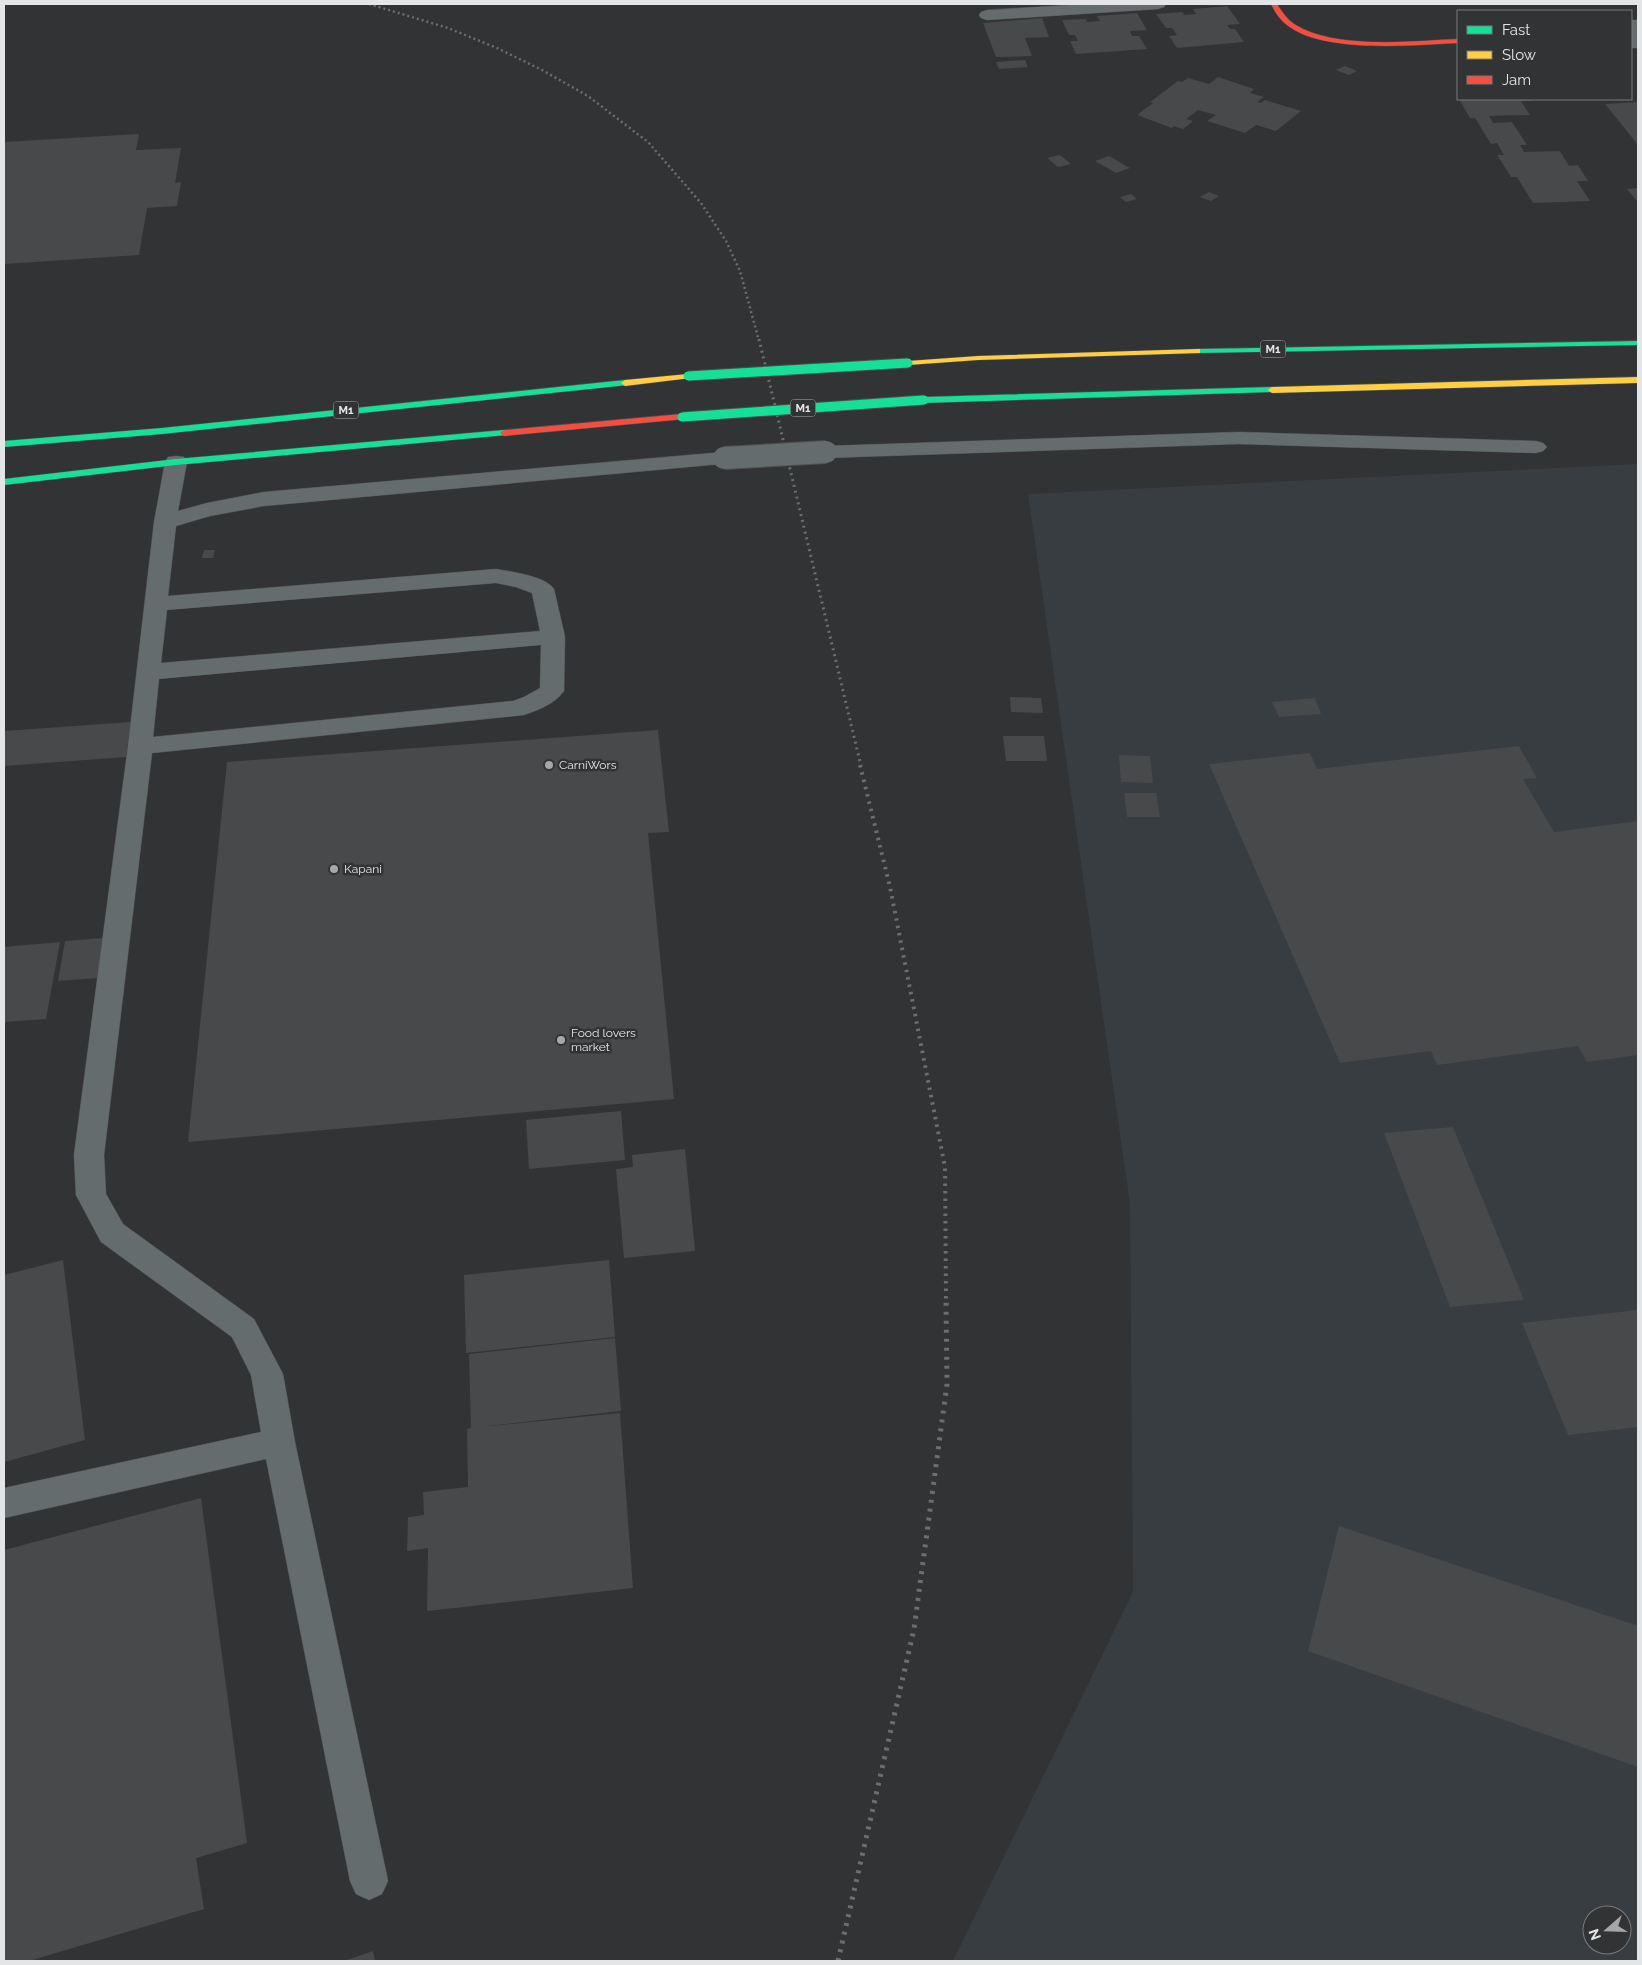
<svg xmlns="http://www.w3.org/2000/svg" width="1642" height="1965" viewBox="0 0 1642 1965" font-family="Raleway,sans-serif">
<rect width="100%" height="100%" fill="#323334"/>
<!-- built -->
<path fill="#383d42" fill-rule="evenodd" d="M 1638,464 L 1638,1961 L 953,1961 L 1133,1592 L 1130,1204 L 1028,494 ZM 1592,1915 L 1622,1915 L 1622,1945 L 1592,1945 Z"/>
<!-- building -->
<path fill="#48494a" d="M 1227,6 L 1240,24 L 1227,25 L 1230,29 L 1235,29 L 1244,42 L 1177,48 L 1169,36 L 1177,35 L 1172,28 L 1166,28 L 1156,14 L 1183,12 L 1184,15 L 1196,14 L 1193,9 Z
M 1137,13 L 1147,30 L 1130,31 L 1132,36 L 1139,36 L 1147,49 L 1076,54 L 1070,41 L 1078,41 L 1075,35 L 1069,35 L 1062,20 L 1086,19 L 1087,22 L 1100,21 L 1097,16 Z
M 1042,18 L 1049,37 L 1025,38 L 1032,56 L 996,57 L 983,23 Z
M 1025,60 L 1028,67 L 999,69 L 996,62 Z
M 1345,66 L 1357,71 L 1349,75 L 1336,70 Z
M 1218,77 L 1254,89 L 1250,93 L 1264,97 L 1257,102 L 1261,103 L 1265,100 L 1301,111 L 1276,131 L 1256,125 L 1245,133 L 1207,121 L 1216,115 L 1198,110 L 1186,119 L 1193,121 L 1183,129 L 1174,126 L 1172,128 L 1137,115 L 1153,103 L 1150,102 L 1178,81 L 1182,82 L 1188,78 L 1209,84 Z
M 1459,99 L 1530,99 L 1532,101 L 1521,101 L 1530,115 L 1489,116 L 1493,123 L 1512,122 L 1527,145 L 1520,145 L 1524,152 L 1560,151 L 1569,166 L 1578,165 L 1588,181 L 1577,181 L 1590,201 L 1533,203 L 1517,177 L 1511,177 L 1497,155 L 1504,155 L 1497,143 L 1491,144 L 1475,118 L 1470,118 Z
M 1638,102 L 1638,145 L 1605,104 Z
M 139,134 L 136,150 L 181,148 L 175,183 L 181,182 L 177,206 L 147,208 L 139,255 L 4,264 L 4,142 Z
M 1060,155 L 1071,164 L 1058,167 L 1047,158 Z
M 1109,156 L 1130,168 L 1116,173 L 1095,161 Z
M 1638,188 L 1638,200 L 1636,200 L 1627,189 Z
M 1209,192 L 1219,196 L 1211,201 L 1200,197 Z
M 1131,194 L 1137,199 L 1126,202 L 1120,197 Z
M 204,550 L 215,550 L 213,558 L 202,558 Z
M 1010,697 L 1041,698 L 1043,713 L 1011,712 Z
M 1315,698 L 1321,714 L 1279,717 L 1272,702 Z
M 131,722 L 126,757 L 4,766 L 4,731 Z
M 658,730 L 669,832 L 648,833 L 674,1099 L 188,1142 L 227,762 Z
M 1003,736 L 1044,736 L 1047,761 L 1006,761 Z
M 1519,746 L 1537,778 L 1523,779 L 1554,832 L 1638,821 L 1638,1055 L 1587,1062 L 1578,1046 L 1437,1065 L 1431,1051 L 1340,1063 L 1209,764 L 1310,753 L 1317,769 Z
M 1119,755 L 1150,756 L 1153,783 L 1121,782 Z
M 1124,793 L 1156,793 L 1160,817 L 1127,817 Z
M 103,938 L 98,978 L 58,981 L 65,941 Z
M 60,942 L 46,1019 L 4,1022 L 4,947 Z
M 621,1111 L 625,1160 L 529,1169 L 526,1120 Z
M 1453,1127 L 1524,1300 L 1450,1307 L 1384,1133 Z
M 685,1149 L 695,1251 L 624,1258 L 616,1169 L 633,1167 L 632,1155 Z
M 63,1260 L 85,1440 L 4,1462 L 4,1275 Z
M 609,1260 L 615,1337 L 466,1353 L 464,1275 Z
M 1638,1310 L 1638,1427 L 1568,1435 L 1522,1323 Z
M 615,1338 L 621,1411 L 480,1427 L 620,1413 L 633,1588 L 427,1611 L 428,1548 L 407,1551 L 408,1517 L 424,1515 L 423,1492 L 468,1487 L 467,1429 L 471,1428 L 469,1354 Z
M 201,1498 L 247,1843 L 196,1858 L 204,1909 L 29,1961 L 4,1961 L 4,1550 Z
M 1339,1526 L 1638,1626 L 1638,1767 L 1308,1651 Z
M 373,1951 L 375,1961 L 344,1961 Z"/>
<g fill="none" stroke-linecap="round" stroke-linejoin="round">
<defs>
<path id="lane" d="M 1087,4 L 1166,4 L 1164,7 L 1158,9 L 987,20 L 981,18 L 979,15 L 981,12 L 987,10 Z
M 1239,432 L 1536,441 L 1543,443 L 1547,447 L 1543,451 L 1536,453 L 1239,444 L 826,458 L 818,457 L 815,452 L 818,447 L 826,446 Z
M 724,452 L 732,453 L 735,458 L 732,463 L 264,506 L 210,516 L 176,526 L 168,596 L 496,569 C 512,572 545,576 554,589 L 565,637 L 564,691 C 555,704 538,710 524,715 L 152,753 L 104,1155 L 106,1194 L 123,1224 L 254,1319 L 283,1374 L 295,1442 L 388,1881 L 382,1894 L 369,1900 L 356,1894 L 350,1881 L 266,1459 L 4,1518 L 4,1488 L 261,1432 L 251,1375 L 232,1337 L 101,1242 L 76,1195 L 74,1155 L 128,746 L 154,522 L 165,462 L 168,457 L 176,456 L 184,457 L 187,462 L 178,511 L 207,503 L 264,492 ZM 496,583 L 516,587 L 532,593 L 540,631 L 161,663 L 167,610 ZM 541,645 L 540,688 L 524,697 L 513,701 L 153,737 L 159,679 Z"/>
<path id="street" d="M 1631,34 L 1638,34"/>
<path id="fast" d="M 1638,341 L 1638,345 L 1197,353 L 1193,351 L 1197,349 Z
M 625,380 L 629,383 L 628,385 L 162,434 L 4,447 L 4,441 L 162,428 Z
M 1272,387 L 1276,390 L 1275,392 L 924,403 L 920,400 L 924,397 Z
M 504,430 L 507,431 L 507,435 L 176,465 L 4,485 L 4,479 L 176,459 Z"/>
<path id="slow" d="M 1197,349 L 1200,349 L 1200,353 L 978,360 L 908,365 L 904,363 L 908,361 L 978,356 Z
M 688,374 L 691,374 L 691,378 L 625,386 L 621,383 L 625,380 Z
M 1638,377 L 1638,383 L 1272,393 L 1268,390 L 1272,387 Z"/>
<path id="jam" d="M 1271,4 L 1277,4 C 1282,12 1287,19 1294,24 C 1335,50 1412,41 1458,39 L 1458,43 C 1414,45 1323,54 1287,25 C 1280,20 1275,12 1271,4 Z
M 682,414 L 686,417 L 685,419 L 504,436 L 500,433 L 504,430 Z"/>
</defs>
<!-- lane casing -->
<use href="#lane" stroke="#4e4f51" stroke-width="1"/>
<!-- street casing -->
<use href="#street" stroke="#4e4f51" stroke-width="29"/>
<!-- fast casing -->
<use href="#fast" stroke="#4e4f51" stroke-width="1"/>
<!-- slow casing -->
<use href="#slow" stroke="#4e4f51" stroke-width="1"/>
<!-- jam casing -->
<use href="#jam" stroke="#4e4f51" stroke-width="1"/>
<!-- lane -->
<use href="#lane" fill="#656c6e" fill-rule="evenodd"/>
<!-- street -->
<use href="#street" stroke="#656c6e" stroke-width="28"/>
<!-- fast -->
<use href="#fast" fill="#16e098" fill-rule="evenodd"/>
<!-- slow -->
<use href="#slow" fill="#ffcf43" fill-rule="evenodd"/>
<!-- jam -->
<use href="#jam" fill="#f24e42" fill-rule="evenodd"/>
<!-- rail-far3 -->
<path stroke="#6a6e70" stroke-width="2.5" stroke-dasharray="2 3" stroke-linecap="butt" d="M 369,4 L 448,28 L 497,48 L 542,70 L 588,96 L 648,142 L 701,203 L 726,241 L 740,271 L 759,341"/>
<!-- rail-far2 -->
<path stroke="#6a6e70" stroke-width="3" stroke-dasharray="2 4" stroke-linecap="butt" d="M 759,339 L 861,766"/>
<!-- rail-far1 -->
<path stroke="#6a6e70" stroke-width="4" stroke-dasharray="2.5 5" stroke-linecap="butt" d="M 860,765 L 890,887 L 945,1167 L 946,1299"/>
<!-- rail -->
<path stroke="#6a6e70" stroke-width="5" stroke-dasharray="3 6" stroke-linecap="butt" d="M 838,1961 L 914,1629 L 947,1384 L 946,1298"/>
<defs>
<path id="lane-bridge" d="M 724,458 L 826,452"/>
<path id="fast-bridge" d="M 688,376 L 908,363
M 682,417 L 924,400"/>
</defs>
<!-- lane-bridge casing -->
<use href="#lane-bridge" stroke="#4e4f51" stroke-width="24" stroke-linecap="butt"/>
<!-- fast-bridge casing -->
<use href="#fast-bridge" stroke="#4e4f51" stroke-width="11" stroke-linecap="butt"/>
<!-- lane-bridge -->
<use href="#lane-bridge" stroke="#656c6e" stroke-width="22"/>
<!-- fast-bridge -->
<use href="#fast-bridge" stroke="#16e098" stroke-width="9"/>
</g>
<!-- markers -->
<g fill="#a6a7a8" stroke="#313335" stroke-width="2">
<circle cx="549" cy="765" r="5"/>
<circle cx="334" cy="869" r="5"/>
<circle cx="561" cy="1040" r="5"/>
</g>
<g text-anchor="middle" stroke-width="5" stroke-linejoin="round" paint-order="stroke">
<!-- shield labels -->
<g fill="#313335" stroke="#aeb0b2" stroke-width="1">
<rect x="1260.5" y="340.5" width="25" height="17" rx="4"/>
<rect x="790.5" y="399.5" width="25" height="17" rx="4"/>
<rect x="333.5" y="401.5" width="25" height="17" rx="4"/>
</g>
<g font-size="11" font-weight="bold" fill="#e4e5e7">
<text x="1273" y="353">M1</text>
<text x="803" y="412">M1</text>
<text x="346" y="414">M1</text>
</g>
<!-- poi labels -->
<g font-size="12" fill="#e4e5e7" stroke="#313335" text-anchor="start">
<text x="559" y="769">CarniWors</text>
<text x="344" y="873">Kapani</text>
<text x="571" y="1037">Food lovers<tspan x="571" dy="14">market</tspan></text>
</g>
</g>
<!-- border -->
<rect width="1642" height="1965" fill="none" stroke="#e4e5e7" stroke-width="10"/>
<!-- legend -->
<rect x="1457" y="10" width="175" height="90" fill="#313335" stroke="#797a7c"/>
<rect x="1467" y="26" width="25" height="8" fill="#16e098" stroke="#797a7c"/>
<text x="1502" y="35" font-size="15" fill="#e4e5e7">Fast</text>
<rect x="1467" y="51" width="25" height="8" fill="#ffcf43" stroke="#797a7c"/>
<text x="1502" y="60" font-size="15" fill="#e4e5e7">Slow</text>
<rect x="1467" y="76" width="25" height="8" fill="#f24e42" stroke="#797a7c"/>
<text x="1502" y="85" font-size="15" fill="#e4e5e7">Jam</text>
<!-- north arrow -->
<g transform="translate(1607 1930) rotate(250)"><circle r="24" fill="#313335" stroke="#797a7c"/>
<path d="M0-4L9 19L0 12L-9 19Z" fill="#a6a7a8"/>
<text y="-8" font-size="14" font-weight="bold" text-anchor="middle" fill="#e4e5e7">N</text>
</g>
</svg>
